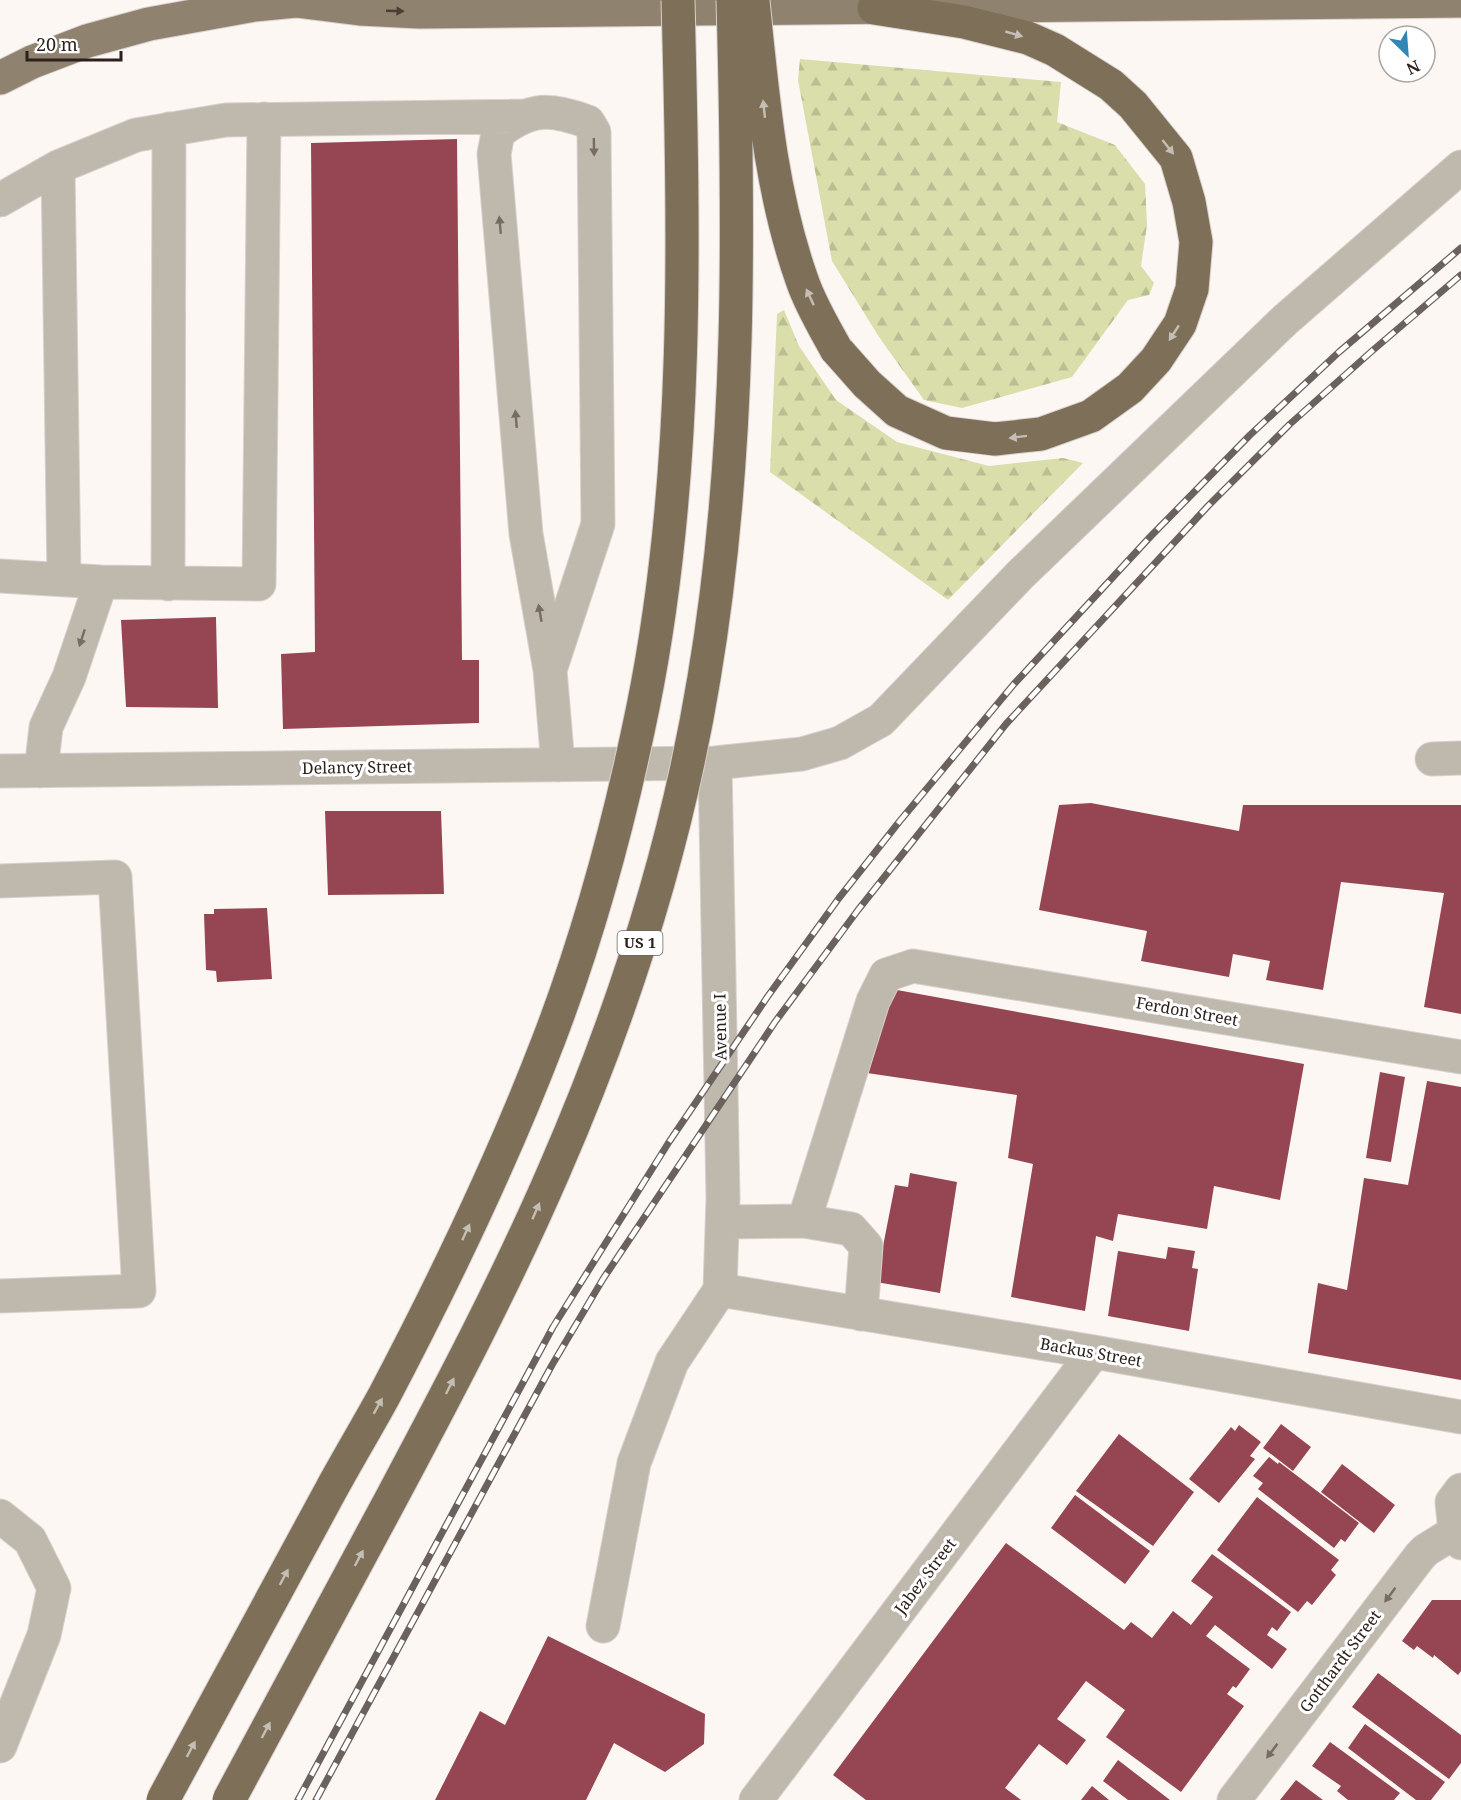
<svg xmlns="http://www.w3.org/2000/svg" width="1461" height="1800" viewBox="0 0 1461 1800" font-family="'Noto Serif',serif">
<defs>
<pattern id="forest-firs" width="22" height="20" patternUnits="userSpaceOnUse" patternTransform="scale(1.5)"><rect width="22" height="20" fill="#d9deab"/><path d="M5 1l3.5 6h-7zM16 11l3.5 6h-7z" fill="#babe93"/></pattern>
</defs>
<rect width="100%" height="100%" fill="#fdf7f4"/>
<!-- forest -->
<path fill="url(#forest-firs)" d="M 800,59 L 1061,82 L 1057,122 L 1115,145 L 1145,184 L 1147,225 L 1141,266 L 1154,283 L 1149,295 L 1128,300 L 1072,377 L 962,408 L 924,400 L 879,337 L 832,261 L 798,80 Z
M 784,310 L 799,346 L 836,400 L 897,442 L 989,466 L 1063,458 L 1083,463 L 948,600 L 770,472 L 777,314 Z"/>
<!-- building -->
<path fill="#964653" d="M 457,139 L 462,660 L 479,660 L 479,723 L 283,729 L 281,654 L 315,652 L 311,143 Z
M 216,617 L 218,708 L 126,707 L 121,620 Z
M 1091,803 L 1239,831 L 1243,805 L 1461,805 L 1461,1014 L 1424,1007 L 1444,893 L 1341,882 L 1323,990 L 1266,980 L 1270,961 L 1233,954 L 1229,977 L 1141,961 L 1147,931 L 1039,910 L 1059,805 Z
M 325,811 L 441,811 L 444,894 L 328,895 Z
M 267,908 L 272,979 L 217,982 L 216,971 L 206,970 L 204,914 L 214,914 L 214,909 Z
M 886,988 L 1304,1064 L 1280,1200 L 1214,1186 L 1207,1229 L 1118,1214 L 1113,1241 L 1096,1236 L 1085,1311 L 1011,1297 L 1033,1164 L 1008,1158 L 1017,1095 L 867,1073 Z
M 1380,1072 L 1405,1077 L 1391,1162 L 1366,1158 Z
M 1427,1081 L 1461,1087 L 1461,1380 L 1308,1353 L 1318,1283 L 1347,1290 L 1364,1178 L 1408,1185 Z
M 910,1173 L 957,1182 L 940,1293 L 876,1282 L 895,1185 L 908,1187 Z
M 1168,1247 L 1195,1251 L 1192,1268 L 1198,1269 L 1189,1331 L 1108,1316 L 1118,1251 L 1166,1259 Z
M 1281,1424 L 1311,1447 L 1293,1471 L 1263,1448 Z
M 1239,1425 L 1261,1442 L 1250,1456 L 1255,1459 L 1219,1503 L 1189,1479 L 1231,1427 L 1235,1431 Z
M 1119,1434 L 1194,1492 L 1153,1546 L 1076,1491 Z
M 1269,1457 L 1278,1464 L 1279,1462 L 1359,1523 L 1345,1542 L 1341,1539 L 1334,1548 L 1258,1489 L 1263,1483 L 1253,1476 Z
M 1342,1464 L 1395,1505 L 1374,1533 L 1321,1492 Z
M 1075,1495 L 1150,1551 L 1125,1584 L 1051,1528 Z
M 1257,1497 L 1339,1560 L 1331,1570 L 1336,1575 L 1312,1605 L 1307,1601 L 1298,1612 L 1217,1550 Z
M 1006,1543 L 1124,1630 L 1131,1622 L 1152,1638 L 1173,1611 L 1191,1625 L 1213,1597 L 1191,1581 L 1212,1554 L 1291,1612 L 1277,1631 L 1272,1627 L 1267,1635 L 1287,1649 L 1272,1669 L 1215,1625 L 1206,1636 L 1250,1669 L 1236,1688 L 1233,1686 L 1227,1694 L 1244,1706 L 1181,1792 L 1106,1737 L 1125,1710 L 1086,1681 L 1057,1719 L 1086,1740 L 1067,1765 L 1039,1744 L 1005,1788 L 1021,1800 L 866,1800 L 833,1775 Z
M 1432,1600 L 1461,1600 L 1461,1671 L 1458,1675 L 1434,1655 L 1433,1658 L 1417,1646 L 1414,1650 L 1402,1641 Z
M 548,1636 L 705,1714 L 704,1744 L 665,1772 L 614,1743 L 586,1800 L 435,1800 L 480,1711 L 505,1725 Z
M 1378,1673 L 1461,1735 L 1461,1763 L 1449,1779 L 1352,1707 Z
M 1365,1724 L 1445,1782 L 1431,1800 L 1416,1800 L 1348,1748 Z
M 1330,1742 L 1400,1793 L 1394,1800 L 1348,1800 L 1337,1791 L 1341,1786 L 1312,1766 Z
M 1118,1760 L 1170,1800 L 1128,1800 L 1103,1781 Z
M 1296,1780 L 1323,1800 L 1280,1800 Z
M 1092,1786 L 1109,1800 L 1081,1800 Z"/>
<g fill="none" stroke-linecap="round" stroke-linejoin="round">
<defs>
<path id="minor" d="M 58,167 L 64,579
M 0,200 L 58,167 L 136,135 L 226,120 L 526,116
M 0,576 L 101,582 L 259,584 L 264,119
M 168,584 L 169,129
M 550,670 L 598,524 L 594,132 L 588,122 C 551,108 530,107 498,133 L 494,154 L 526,534 L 550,670 L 558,765
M 1432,759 L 1461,758
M 715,763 L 723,1198 L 720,1290
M 0,771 L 715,763 L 802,754 L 840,743 L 881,720 L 1020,575 L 1285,320 L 1461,167
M 41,771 L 46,727 L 69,677 L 101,582
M 0,881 L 115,877 L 139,1291 L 0,1296
M 723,1222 L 804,1221
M 720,1290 L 1094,1352 L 1461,1417
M 861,1314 L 866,1246 L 851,1229 L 804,1221 L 873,1001 L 886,975 L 913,966 L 1461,1057
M 1461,1490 L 1452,1502 L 1455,1532 L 1461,1543
M 0,1516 L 30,1540 L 54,1588 L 44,1635 L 0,1746
M 603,1626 L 634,1463 L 672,1362 L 720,1290
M 756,1800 L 1094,1352
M 1234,1800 L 1420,1556 L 1426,1550 L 1455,1532"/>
<path id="major" d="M 0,78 L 32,62 L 87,41 L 149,24 L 254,5 L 296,1 L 360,9 L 420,12 L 1461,1"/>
<path id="highway" d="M 836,349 L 867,384 L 897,411 L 946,433 L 995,439 L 1041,434 L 1091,416 L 1130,388 L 1156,360 L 1180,324 L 1192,289 L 1196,242 L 1189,202 L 1176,158 L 1133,105 L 1111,85 L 1055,50 L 1028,38 L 964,22 L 874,8"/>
</defs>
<!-- minor casing -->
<use href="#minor" stroke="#d7d0cd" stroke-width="35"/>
<!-- major casing -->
<use href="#major" stroke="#d7d0cd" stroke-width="35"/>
<!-- highway casing -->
<use href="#highway" stroke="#d7d0cd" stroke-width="35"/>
<!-- minor -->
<use href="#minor" stroke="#bfb8ad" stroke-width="33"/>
<!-- major -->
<use href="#major" stroke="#8f826e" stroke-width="33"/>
<!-- highway -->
<use href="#highway" stroke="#7d6f58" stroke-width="33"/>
<defs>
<path id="rail" d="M 298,1800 L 553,1327 L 669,1142 L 768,996 L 839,898 L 899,822 L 1014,684 L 1150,537 L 1250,435 L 1339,352 L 1461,248
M 316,1800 L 552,1365 L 603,1279 L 775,1022 L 858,910 L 1006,724 L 1208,506 L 1290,424 L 1372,351 L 1461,275"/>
</defs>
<!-- rail casing -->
<use href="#rail" stroke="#6b625e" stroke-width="7"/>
<!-- rail -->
<use href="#rail" stroke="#fff" stroke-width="4.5" stroke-dasharray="14" stroke-linecap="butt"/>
<defs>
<path id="highway-bridge" d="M 753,1 C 763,96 770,190 802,280 C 810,304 824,327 836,349
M 163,1800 C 220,1696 276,1592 332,1488 C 349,1457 367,1427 384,1396 C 445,1280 502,1162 549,1039 C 590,932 620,820 643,707 C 690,475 684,236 678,0
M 229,1800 C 283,1699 338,1598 392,1497 C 449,1390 506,1282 554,1171 C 623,1013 676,848 704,678 C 742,453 739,227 733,0"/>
</defs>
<!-- highway-bridge casing -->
<use href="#highway-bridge" stroke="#d7d0cd" stroke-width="35" stroke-linecap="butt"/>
<!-- highway-bridge -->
<use href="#highway-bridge" stroke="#7d6f58" stroke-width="33"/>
</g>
<!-- one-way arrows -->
<defs><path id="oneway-solid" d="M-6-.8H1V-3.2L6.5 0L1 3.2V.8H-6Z" transform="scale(1.5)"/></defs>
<use fill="#4a3e35" href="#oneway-solid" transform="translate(395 11) rotate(2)"/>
<g fill="#c4beb4">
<use href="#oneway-solid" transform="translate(1014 34) rotate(16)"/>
<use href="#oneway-solid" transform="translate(764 109) rotate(-96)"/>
<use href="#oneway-solid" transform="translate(1168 147) rotate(52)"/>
<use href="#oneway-solid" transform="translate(810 297) rotate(-115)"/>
<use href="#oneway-solid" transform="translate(1174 333) rotate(123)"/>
<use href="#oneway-solid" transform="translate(1018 437) rotate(173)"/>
<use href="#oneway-solid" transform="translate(536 1211) rotate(-66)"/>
<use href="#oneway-solid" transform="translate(466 1232) rotate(-65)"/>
<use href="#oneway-solid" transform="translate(450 1386) rotate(-63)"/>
<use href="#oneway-solid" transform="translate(378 1406) rotate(-61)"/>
<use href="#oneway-solid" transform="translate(359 1558) rotate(-62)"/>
<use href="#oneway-solid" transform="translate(284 1577) rotate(-62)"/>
<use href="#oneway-solid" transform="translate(266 1730) rotate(-62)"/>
<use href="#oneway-solid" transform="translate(191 1749) rotate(-62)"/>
</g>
<g fill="#766c64">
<use href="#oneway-solid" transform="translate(594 147) rotate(89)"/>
<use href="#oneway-solid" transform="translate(500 225) rotate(-95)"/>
<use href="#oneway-solid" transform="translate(516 419) rotate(-95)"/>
<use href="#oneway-solid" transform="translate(540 613) rotate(-100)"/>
<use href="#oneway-solid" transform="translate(82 638) rotate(108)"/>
<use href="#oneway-solid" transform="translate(1390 1595) rotate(127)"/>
<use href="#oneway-solid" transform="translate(1272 1751) rotate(127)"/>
</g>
<g text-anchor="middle" stroke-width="6" stroke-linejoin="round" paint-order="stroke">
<!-- shield labels -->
<rect fill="#fff" stroke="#6b6460" stroke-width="1.5" x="617.5" y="931" width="45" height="24" rx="4.5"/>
<g font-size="15" font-weight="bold" fill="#2c211c">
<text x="640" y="948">US 1</text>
</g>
<!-- street labels -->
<g font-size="16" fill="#2c211c" stroke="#fff">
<text transform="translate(357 767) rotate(-1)" y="6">Delancy Street</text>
<text transform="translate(1187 1011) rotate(10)" y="6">Ferdon Street</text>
<text transform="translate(720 1027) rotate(-91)" y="6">Avenue I</text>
<text transform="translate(1091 1352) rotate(10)" y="6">Backus Street</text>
<text transform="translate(925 1576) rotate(-53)" y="6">Jabez Street</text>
<text transform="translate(1340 1661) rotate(-53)" y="6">Gotthardt Street</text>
</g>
</g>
<!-- north arrow -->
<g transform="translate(1407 54) rotate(155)"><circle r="28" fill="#ffffff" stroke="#aba6a4" stroke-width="1.5"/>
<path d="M0-4.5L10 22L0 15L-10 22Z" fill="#3086b5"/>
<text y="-9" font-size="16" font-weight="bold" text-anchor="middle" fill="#2c211c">N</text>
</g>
<!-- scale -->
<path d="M27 51v9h94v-9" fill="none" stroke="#2c211c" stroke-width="3"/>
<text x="36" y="51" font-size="18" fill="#2c211c" stroke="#ffffff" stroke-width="4.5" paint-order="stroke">20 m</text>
</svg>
